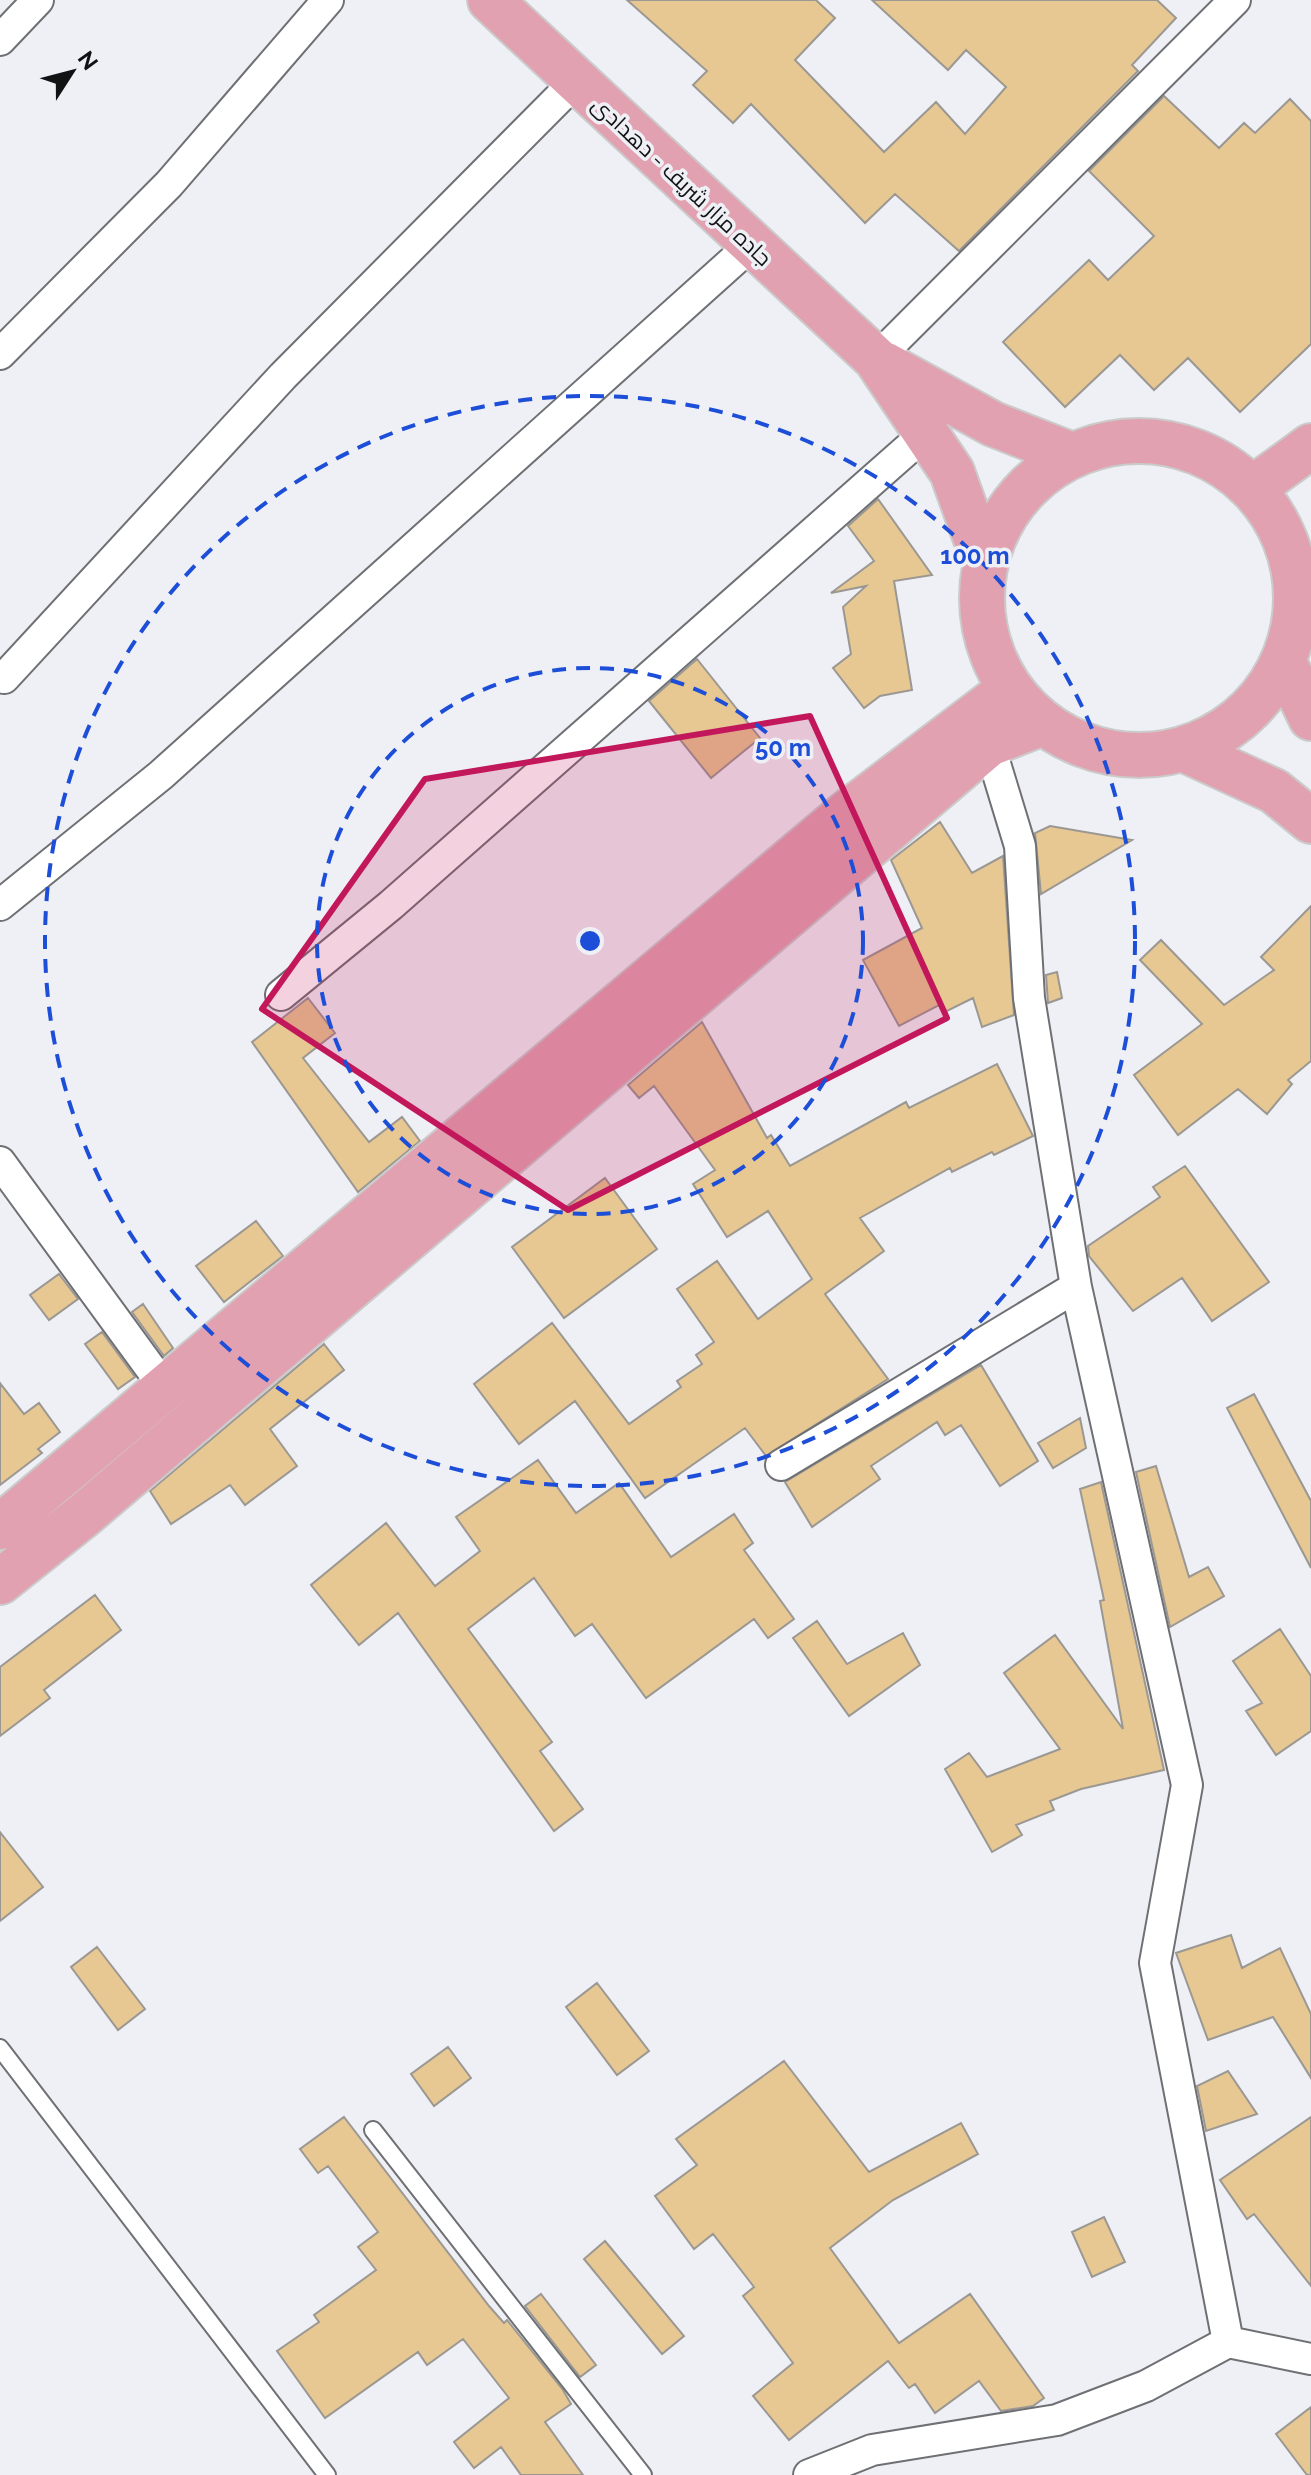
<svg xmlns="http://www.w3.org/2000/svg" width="1311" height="2475" viewBox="0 0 1311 2475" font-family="Raleway,Cairo,sans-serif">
<rect width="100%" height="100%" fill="#eff0f5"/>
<!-- building -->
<path fill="#e7c792" stroke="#9b9893" stroke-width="2" d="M 627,0 L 816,0 L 835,18 L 795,60 L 884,152 L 936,102 L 965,134 L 1006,87 L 966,50 L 948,70 L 872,0 L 1157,0 L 1176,18 L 1132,65 L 1138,71 L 959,251 L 895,194 L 865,223 L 751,104 L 733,123 L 693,85 L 707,71 Z
M 1164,96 L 1219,148 L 1244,123 L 1255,133 L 1290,99 L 1311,121 L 1311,344 L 1240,412 L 1188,358 L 1154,390 L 1120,355 L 1065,407 L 1003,342 L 1089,260 L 1108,280 L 1154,236 L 1089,171 Z
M 878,499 L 932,575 L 894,581 L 912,690 L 880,696 L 864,708 L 833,668 L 851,654 L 843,607 L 866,586 L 831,593 L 874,561 L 848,526 Z
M 697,659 L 760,738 L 711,778 L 649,701 Z
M 940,822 L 972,873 L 1003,856 L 1014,1015 L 982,1027 L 973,998 L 943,1013 L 939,1005 L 899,1026 L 863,960 L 922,928 L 891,860 Z
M 1050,826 L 1132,840 L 1041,894 L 1035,833 Z
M 1311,906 L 1311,1061 L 1288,1080 L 1292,1084 L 1267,1114 L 1238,1089 L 1178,1135 L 1134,1075 L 1202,1024 L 1140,960 L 1161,940 L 1224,1005 L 1274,970 L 1261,957 Z
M 1057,972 L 1062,998 L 1048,1003 L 1046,975 Z
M 308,998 L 335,1033 L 303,1058 L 369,1142 L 402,1117 L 420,1141 L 358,1192 L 252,1042 Z
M 702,1022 L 767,1138 L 771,1135 L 790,1166 L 906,1102 L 909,1108 L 997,1064 L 1033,1136 L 994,1155 L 992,1152 L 952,1172 L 950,1168 L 860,1218 L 884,1251 L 825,1294 L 888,1379 L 766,1456 L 745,1428 L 645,1498 L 575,1401 L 519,1444 L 474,1384 L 552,1323 L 629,1424 L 681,1387 L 677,1381 L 702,1364 L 696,1355 L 714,1342 L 677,1289 L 717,1261 L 758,1319 L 812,1279 L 768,1211 L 727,1237 L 693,1184 L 715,1170 L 654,1086 L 639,1098 L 628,1085 Z
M 1185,1166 L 1269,1282 L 1212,1321 L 1182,1278 L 1133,1311 L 1089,1256 L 1088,1246 L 1160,1197 L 1153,1187 Z
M 605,1178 L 657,1249 L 564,1318 L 512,1247 Z
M 256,1221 L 283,1256 L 224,1302 L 196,1266 Z
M 59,1274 L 78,1299 L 49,1320 L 30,1295 Z
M 143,1304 L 173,1348 L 164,1356 L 132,1312 Z
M 102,1332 L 135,1377 L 118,1389 L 85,1344 Z
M 324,1344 L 344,1370 L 270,1429 L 297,1466 L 245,1505 L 230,1485 L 171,1524 L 150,1491 Z
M 981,1365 L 1038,1461 L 1000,1486 L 961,1425 L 945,1435 L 937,1422 L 871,1466 L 880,1479 L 812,1527 L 785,1482 Z
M 0,1383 L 24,1414 L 39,1403 L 60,1432 L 38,1449 L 42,1453 L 0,1485 Z
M 1254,1394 L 1311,1501 L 1311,1568 L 1227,1408 Z
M 1080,1418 L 1086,1448 L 1053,1468 L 1038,1443 Z
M 538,1460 L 576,1513 L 619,1483 L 671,1557 L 734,1514 L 753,1543 L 744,1550 L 794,1619 L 768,1638 L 754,1619 L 646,1698 L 592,1624 L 575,1636 L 534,1578 L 468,1629 L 552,1742 L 540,1751 L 583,1809 L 554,1831 L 398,1613 L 359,1645 L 311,1585 L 386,1523 L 435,1586 L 480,1551 L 456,1517 Z
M 1156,1466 L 1189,1577 L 1208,1567 L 1224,1596 L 1170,1627 L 1136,1472 Z
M 1101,1482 L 1164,1770 L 1081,1789 L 1050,1801 L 1054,1810 L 1016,1825 L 1022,1835 L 992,1852 L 945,1769 L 969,1753 L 987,1777 L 1060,1749 L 1004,1673 L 1055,1635 L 1123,1729 L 1100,1601 L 1104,1600 L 1080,1489 Z
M 95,1595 L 121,1630 L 44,1690 L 50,1698 L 0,1736 L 0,1667 Z
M 817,1621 L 847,1664 L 903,1633 L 920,1665 L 849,1716 L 793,1638 Z
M 1280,1629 L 1311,1676 L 1311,1731 L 1276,1755 L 1246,1711 L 1262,1703 L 1233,1661 Z
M 0,1832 L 43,1887 L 0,1921 Z
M 1231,1935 L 1242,1968 L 1280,1948 L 1311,2014 L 1311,2078 L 1273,2017 L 1208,2040 L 1176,1953 Z
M 97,1947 L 145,2009 L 118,2030 L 71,1967 Z
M 597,1983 L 649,2051 L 617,2075 L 566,2007 Z
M 448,2047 L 471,2078 L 434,2106 L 411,2074 Z
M 784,2061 L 869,2172 L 961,2123 L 978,2154 L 893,2200 L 830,2248 L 899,2343 L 970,2294 L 1044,2398 L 1033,2406 L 1001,2411 L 979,2381 L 935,2413 L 915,2384 L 909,2388 L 888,2361 L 789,2440 L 753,2396 L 793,2363 L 743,2296 L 754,2287 L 713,2234 L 694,2249 L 655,2196 L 697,2165 L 676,2139 Z
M 1228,2071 L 1257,2114 L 1206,2131 L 1197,2086 Z
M 344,2117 L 489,2306 L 504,2323 L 507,2320 L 563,2390 L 571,2404 L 545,2422 L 583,2475 L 521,2475 L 501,2447 L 474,2468 L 454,2442 L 509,2398 L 463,2339 L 427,2365 L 418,2352 L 325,2418 L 277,2351 L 319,2322 L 314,2315 L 376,2270 L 358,2247 L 378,2232 L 328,2166 L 318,2173 L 300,2149 Z
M 1311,2117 L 1311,2286 L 1254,2214 L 1247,2219 L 1220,2180 Z
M 1104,2217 L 1125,2262 L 1092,2277 L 1072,2232 Z
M 605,2241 L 684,2336 L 662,2354 L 584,2259 Z
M 541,2294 L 596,2365 L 580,2377 L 525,2306 Z
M 1311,2407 L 1311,2475 L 1307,2475 L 1276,2434 Z"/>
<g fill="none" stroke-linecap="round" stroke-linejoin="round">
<defs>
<path id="lane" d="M 0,2048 L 327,2475
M 373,2130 L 643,2475"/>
<path id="street" d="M 0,40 L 38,0
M 0,354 L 169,184 L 328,0
M 876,359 L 1235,0
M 4,678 L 283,376 L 575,82
M 0,905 L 161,775 L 751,245
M 281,995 L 391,905 L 926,433
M 0,1162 L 165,1388
M 781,1465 L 1076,1287
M 1228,2342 L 1311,2359
M 809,2475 L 872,2450 L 1057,2420 L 1146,2386 L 1228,2342 L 1155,1963 L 1187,1785 L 1076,1287 L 1029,998 L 1020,846 L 989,744"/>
<path id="primary" d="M 490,0 L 876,359 L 952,472 L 985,564
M 884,364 L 993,424 L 1072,455
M982 598a157 157 0 1 1 314 0a157 157 0 1 1-314 0Z
M 1252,489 L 1311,446
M 1284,662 L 1311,718
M 1185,750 L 1274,791 L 1311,821
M 0,1527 L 848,812 L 1010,689
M 0,1582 L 84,1515 L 989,744 L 1043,723"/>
</defs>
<!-- lane casing -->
<use href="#lane" stroke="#6f7074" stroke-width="20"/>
<!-- street casing -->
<use href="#street" stroke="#6f7074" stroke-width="34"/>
<!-- primary casing -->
<use href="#primary" stroke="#cbcbcb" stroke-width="48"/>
<!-- lane -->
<use href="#lane" stroke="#fff" stroke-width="16"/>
<!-- street -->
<use href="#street" stroke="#fff" stroke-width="30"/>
<!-- primary -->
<use href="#primary" stroke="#e2a1b0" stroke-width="44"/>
</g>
<!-- marked area -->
<path fill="#c2185b" fill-opacity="0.2" stroke="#c2185b" stroke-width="6" stroke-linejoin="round" d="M 810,716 L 947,1018 L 568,1210 L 262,1009 L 425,779 Z"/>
<!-- distance rings -->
<g fill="none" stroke="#1d4ed8" stroke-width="4" stroke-dasharray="14 10">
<circle cx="590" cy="941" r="273"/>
<circle cx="590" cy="941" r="545"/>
</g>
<g text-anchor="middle" stroke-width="7" stroke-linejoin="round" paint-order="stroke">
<!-- street labels -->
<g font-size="22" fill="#111214" stroke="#eff0f5">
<text transform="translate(682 181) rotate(43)" y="8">جاده مزار شریف - دهدادی</text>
</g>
</g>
<circle cx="590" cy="941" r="12" fill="#1d4ed8" stroke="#eff0f5" stroke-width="4"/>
<g font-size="24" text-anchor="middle" font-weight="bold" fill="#1d4ed8" stroke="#eff0f5" stroke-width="7" stroke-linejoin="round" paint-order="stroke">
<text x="975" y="564">100 m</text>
<text x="783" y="756">50 m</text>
</g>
<!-- north arrow -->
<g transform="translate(72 72) rotate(54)" stroke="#eff0f5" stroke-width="6" paint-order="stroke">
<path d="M0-6L14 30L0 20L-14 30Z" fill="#111214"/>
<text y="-12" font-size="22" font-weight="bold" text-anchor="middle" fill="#111214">N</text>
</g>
</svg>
